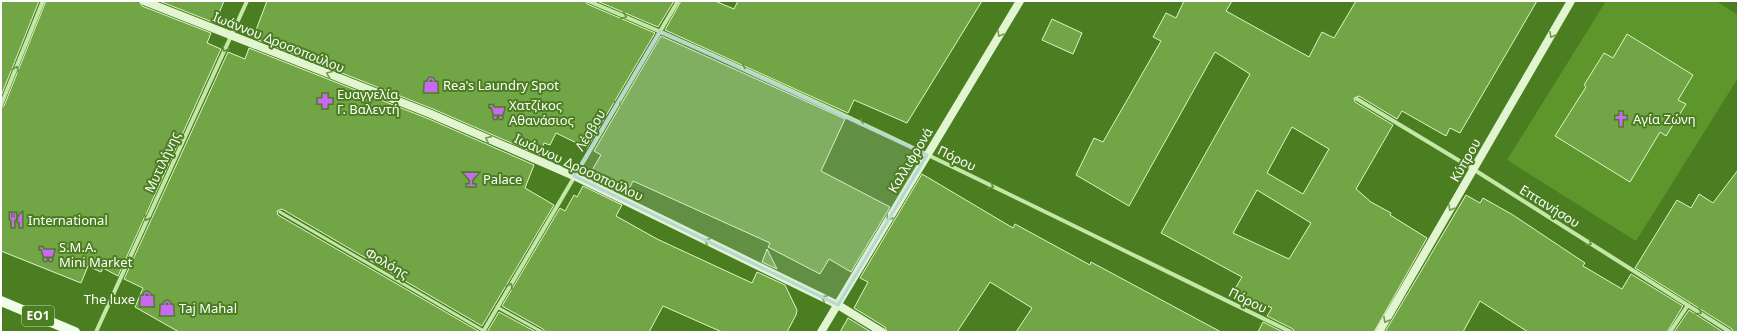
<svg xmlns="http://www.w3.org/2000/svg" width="1739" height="333" viewBox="0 0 1739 333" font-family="'Noto Sans',sans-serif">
<rect width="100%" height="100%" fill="#4b7e21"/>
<!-- green -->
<path fill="#5d962b" d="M 1606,1 L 1716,1 L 1738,15 L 1738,78 L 1636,241 L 1507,160 Z"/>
<!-- building -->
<path fill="#72a546" stroke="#def5c9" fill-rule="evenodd" d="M 1,1 L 39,1 L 1,96 Z
M 46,1 L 139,1 L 142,6 L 211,33 L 207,43 L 221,49 L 118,276 L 103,268 L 101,272 L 88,266 L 81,283 L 1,251 L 1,108 L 4,106 Z
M 159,1 L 224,1 L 215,23 Z
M 267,1 L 585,1 L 587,4 L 655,33 L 587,148 L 556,133 L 550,145 L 544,143 L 539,155 L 433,109 L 253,38 Z
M 597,1 L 674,1 L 658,27 Z
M 681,1 L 715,1 L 734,9 L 738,1 L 982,1 L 907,123 L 854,100 L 848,113 L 665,30 Z
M 1184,1 L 1232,1 L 1226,11 L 1309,57 L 1322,32 L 1334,38 L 1356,1 L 1537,1 L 1460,133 L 1450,128 L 1446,136 L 1402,111 L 1397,119 L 1359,96 L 1354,98 L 1355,102 L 1393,125 L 1356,189 L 1371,202 L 1391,213 L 1390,215 L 1427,238 L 1374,332 L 1294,332 L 1293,329 L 1267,316 L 1272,308 L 1233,292 L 1242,277 L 1161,233 L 1250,74 L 1215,52 L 1129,206 L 1076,175 L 1094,138 L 1103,142 L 1161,41 L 1153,37 L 1166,13 L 1176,18 ZM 1292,127 L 1329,149 L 1303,194 L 1267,173 ZM 1257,190 L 1311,223 L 1289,259 L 1233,233 Z
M 1052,19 L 1082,33 L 1073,54 L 1042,40 Z
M 1627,34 L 1693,75 L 1678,100 L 1686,104 L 1666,136 L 1660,132 L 1630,182 L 1555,136 L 1586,87 L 1584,85 L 1604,53 L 1613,58 Z
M 661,36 L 845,119 L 821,171 L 890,207 L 851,272 L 829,259 L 820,274 L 768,247 L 770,243 L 633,181 L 626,195 L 588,177 L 601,155 L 594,151 Z
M 249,48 L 429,119 L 534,165 L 525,188 L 554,205 L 482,326 L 282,209 L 277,211 L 278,215 L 480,332 L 179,332 L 135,307 L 143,288 L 124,279 L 228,52 L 245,59 Z
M 1738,170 L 1738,332 L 1733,332 L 1732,329 L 1635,268 L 1677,200 L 1691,208 L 1699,194 L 1713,203 Z
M 922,174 L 1013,228 L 1015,224 L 1090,265 L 1091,262 L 1221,332 L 1016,332 L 1032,308 L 990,282 L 957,332 L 887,332 L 885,327 L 854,308 L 868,282 L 860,278 Z
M 583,186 L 622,205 L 616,216 L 657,239 L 752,283 L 757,272 L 785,285 L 797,310 L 796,315 L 787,332 L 722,332 L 663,306 L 649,332 L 545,332 L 543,329 L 502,306 L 560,208 L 565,211 L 574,195 L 577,197 Z
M 1466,195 L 1480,203 L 1483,198 L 1513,215 L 1585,263 L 1583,266 L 1622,289 L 1631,274 L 1683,306 L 1667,332 L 1528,332 L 1480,301 L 1463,332 L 1385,332 Z
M 767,249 L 777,269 L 762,262 Z
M 1689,310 L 1723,332 L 1674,332 Z
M 499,312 L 536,332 L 487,332 Z
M 848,318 L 871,332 L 840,332 Z
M 1263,322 L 1283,332 L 1258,332 Z"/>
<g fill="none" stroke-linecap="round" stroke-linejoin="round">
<!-- lane -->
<path stroke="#c4e7a6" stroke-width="3" d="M 280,212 L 484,331
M 497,307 L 542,332"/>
<!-- street -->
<path stroke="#c4e7a6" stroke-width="4" d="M 588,1 C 827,101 1058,219 1291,332
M 1357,99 L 1473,169 L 1730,332
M 1,105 L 43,1
M 96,332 L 247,1
M 483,332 L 678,1
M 1670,332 L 1688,305"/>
<!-- secondary -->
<path stroke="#e1f6d0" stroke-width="8" d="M 144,1 L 431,114 L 574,176 L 838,305 L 882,332
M 821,332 L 1020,1
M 1379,332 L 1571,1"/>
<!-- primary -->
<path stroke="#f0fde8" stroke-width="10" d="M 1,301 L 75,332"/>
</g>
<!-- one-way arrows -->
<defs><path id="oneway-chevron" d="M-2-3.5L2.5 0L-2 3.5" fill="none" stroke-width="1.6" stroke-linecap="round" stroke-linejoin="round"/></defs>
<g stroke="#63933c">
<use href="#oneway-chevron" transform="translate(624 16) rotate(23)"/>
<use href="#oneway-chevron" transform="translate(225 49) rotate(115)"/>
<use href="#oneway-chevron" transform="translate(743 68) rotate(24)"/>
<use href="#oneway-chevron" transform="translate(16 69) rotate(-68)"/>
<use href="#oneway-chevron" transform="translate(618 102) rotate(-59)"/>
<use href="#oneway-chevron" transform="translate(861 123) rotate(25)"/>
<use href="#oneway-chevron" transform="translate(991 186) rotate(26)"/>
<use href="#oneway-chevron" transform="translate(147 218) rotate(115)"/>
<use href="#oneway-chevron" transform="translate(1589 243) rotate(32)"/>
<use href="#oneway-chevron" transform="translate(510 286) rotate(-59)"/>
<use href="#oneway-chevron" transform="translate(1699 312) rotate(32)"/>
</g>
<g stroke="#709c4d">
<use href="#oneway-chevron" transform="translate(1000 34) rotate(121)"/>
<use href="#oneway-chevron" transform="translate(1552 35) rotate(120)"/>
<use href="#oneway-chevron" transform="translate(329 74) rotate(-159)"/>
<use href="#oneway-chevron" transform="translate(488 139) rotate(-156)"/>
<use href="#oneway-chevron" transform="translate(1451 208) rotate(120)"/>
<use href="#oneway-chevron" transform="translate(889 218) rotate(121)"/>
<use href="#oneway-chevron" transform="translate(707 241) rotate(-154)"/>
<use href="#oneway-chevron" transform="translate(824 298) rotate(-154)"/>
<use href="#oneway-chevron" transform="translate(1386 320) rotate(120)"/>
</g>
<!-- marked area -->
<path fill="#b7d6d4" fill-opacity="0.2" stroke="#b7d6d4" stroke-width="3" stroke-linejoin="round" d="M 660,31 L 927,155 L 838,305 L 574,176 Z"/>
<!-- icons -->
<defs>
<symbol id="shop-bare" viewBox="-9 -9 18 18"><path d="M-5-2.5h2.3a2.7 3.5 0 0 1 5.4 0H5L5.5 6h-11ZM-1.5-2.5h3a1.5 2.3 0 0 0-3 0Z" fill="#c968f3" stroke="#4b7e21" stroke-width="2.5" paint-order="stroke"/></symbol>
<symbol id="pharmacy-bare" viewBox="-9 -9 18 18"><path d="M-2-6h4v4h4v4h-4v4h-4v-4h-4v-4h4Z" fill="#c968f3" stroke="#4b7e21" stroke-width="2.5" paint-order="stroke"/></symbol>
<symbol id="supermarket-bare" viewBox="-9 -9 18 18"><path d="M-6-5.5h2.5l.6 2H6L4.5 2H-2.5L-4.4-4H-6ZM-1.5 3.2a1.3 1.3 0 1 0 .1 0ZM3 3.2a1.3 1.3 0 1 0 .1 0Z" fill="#c968f3" stroke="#4b7e21" stroke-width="2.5" paint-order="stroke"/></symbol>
<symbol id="church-bare" viewBox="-9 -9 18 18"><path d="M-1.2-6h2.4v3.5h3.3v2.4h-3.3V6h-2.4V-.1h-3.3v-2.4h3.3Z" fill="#c968f3" stroke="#4b7e21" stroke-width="2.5" paint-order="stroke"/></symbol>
<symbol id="bar-bare" viewBox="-9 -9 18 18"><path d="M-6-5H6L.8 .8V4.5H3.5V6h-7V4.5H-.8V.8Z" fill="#c968f3" stroke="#4b7e21" stroke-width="2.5" paint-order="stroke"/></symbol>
<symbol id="restaurant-bare" viewBox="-9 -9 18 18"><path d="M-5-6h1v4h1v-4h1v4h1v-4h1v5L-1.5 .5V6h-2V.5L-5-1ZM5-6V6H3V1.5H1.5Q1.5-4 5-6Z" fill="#c968f3" stroke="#4b7e21" stroke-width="2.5" paint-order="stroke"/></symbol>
</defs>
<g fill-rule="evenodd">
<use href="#shop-bare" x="420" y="74" width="22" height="22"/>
<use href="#pharmacy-bare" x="314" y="90" width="22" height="22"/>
<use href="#supermarket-bare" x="486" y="101" width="22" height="22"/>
<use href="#church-bare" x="1610" y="108" width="22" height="22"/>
<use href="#bar-bare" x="460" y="168" width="22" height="22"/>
<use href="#restaurant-bare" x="5" y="209" width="22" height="22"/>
<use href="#supermarket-bare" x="36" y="243" width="22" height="22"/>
<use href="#shop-bare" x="136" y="288" width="22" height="22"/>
<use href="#shop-bare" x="156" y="297" width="22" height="22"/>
</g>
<g text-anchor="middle" stroke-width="4" stroke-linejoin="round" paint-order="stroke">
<!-- shield labels -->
<rect fill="#4b7e21" stroke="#c9d8bc" stroke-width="1" x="22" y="306" width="32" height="20" rx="3"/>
<g font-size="12" font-weight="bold" fill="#fff">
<text x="38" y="320">ΕΟ1</text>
</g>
<!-- street labels -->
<g font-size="13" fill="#fff" stroke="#4b7e21">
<text transform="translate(279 42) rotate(22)" y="5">Ιωάννου Δροσοπούλου</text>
<text transform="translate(590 130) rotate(-59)" y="5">Λέσβου</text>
<text transform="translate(957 158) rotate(26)" y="5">Πόρου</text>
<text transform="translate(910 160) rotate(-59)" y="5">Καλλιφρονά</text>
<text transform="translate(1465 160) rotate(-60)" y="5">Κύπρου</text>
<text transform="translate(162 162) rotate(-65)" y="5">Μυτιλήνης</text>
<text transform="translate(579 167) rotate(25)" y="5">Ιωάννου Δροσοπούλου</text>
<text transform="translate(1550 206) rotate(32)" y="5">Επτανήσου</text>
<text transform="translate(387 263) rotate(30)" y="5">Φολόης</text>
<text transform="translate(1248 300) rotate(26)" y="5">Πόρου</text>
</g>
<!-- poi labels -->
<g font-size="13" fill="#fff" stroke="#4b7e21" text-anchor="start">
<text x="443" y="90">Rea's Laundry Spot</text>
<text x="337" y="99">Ευαγγελία<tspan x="337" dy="15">Γ. Βαλεντή</tspan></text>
<text x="509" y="110">Χατζίκος<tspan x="509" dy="15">Αθανάσιος</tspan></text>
<text x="1633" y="124">Αγία Ζώνη</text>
<text x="483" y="184">Palace</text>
<text x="28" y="225">International</text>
<text x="59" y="252">S.M.A.<tspan x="59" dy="15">Mini Market</tspan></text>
<text x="135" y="304" text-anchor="end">The luxe</text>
<text x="179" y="313">Taj Mahal</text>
</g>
</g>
<!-- border -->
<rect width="1739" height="333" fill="none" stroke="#ffffff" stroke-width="4"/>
</svg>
